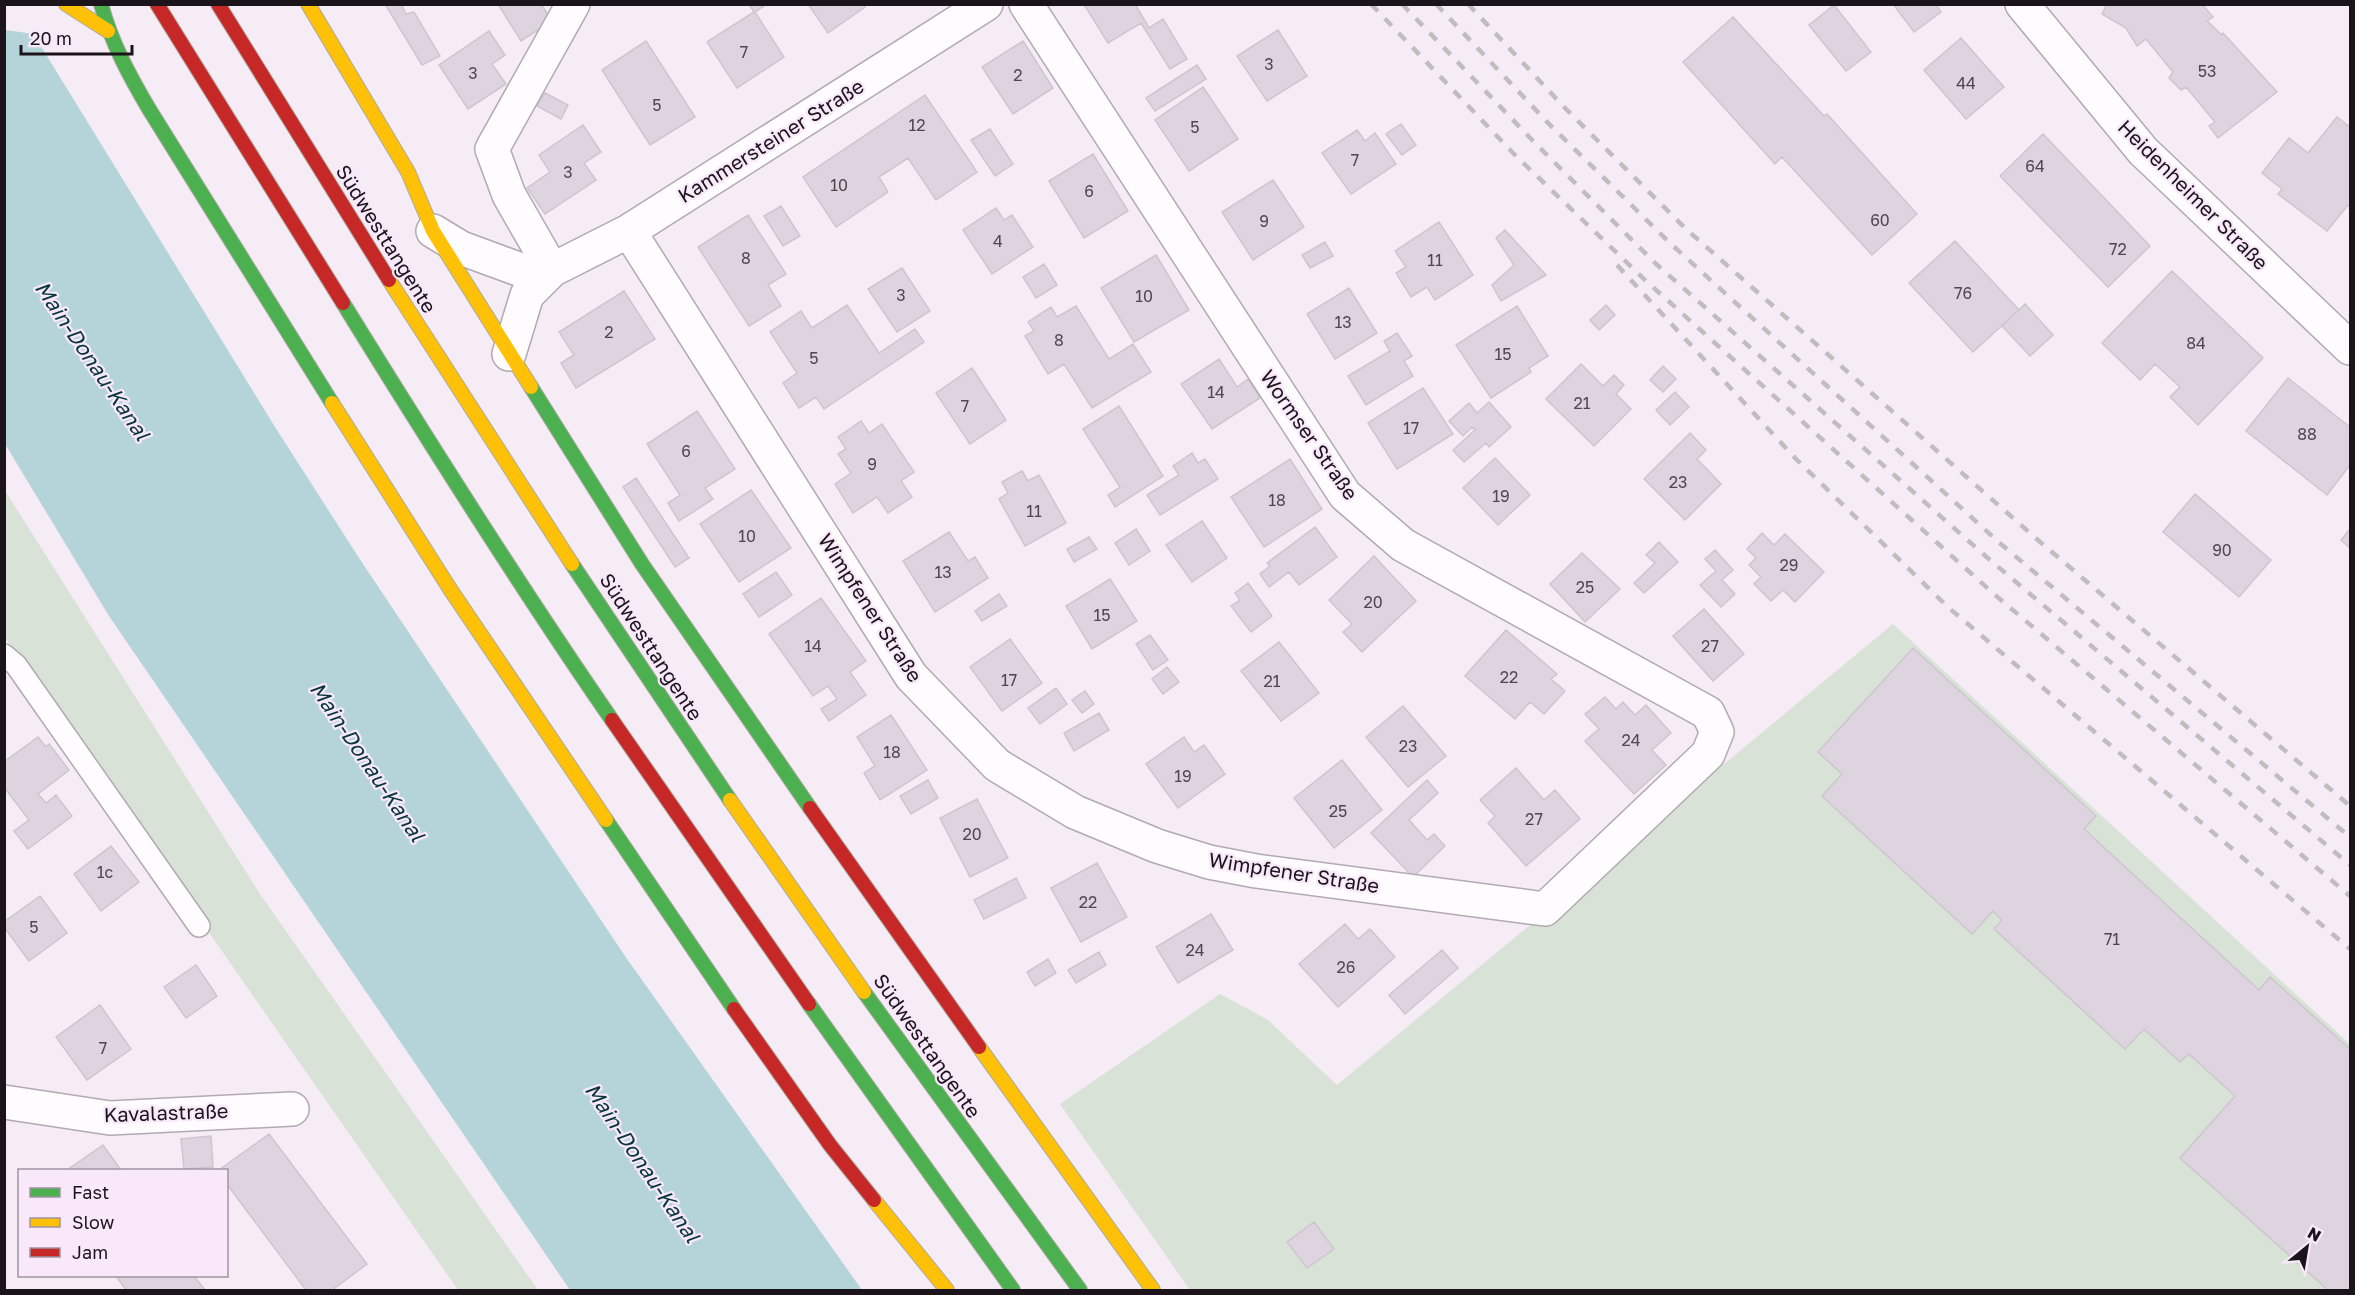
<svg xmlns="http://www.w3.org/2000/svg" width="2355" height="1295" viewBox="0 0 2355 1295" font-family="'Golos Text',sans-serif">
<rect width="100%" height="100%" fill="#f6ecf6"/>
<!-- green -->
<path fill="#d9e2d7" d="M 4,489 L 260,894 L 538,1290 L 458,1290 L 19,660 L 5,637 Z
M 1893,624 L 2350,1044 L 2350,1290 L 1190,1290 L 1060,1104 L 1220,994 L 1268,1020 L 1337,1085 Z"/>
<!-- water -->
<path fill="#b5d4d9" d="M 15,4 L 275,427 L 361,561 L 625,956 L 862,1290 L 570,1290 L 109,616 L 5,444 L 4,5 Z"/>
<!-- pier -->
<path fill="#f6ecf6" d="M 19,4 L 35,34 L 5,30 L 5,5 Z"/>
<!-- building -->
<path fill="#ddd4df" stroke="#ccc6cd" stroke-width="1.5" d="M 385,4 L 401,4 L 406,14 L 414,12 L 440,56 L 422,65 Z
M 498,4 L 541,4 L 552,21 L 521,41 Z
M 749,4 L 767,4 L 755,12 L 784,57 L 737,88 L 707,42 L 754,12 Z
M 808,4 L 863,4 L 865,7 L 828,33 Z
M 1088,4 L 1135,4 L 1149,28 L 1163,19 L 1187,59 L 1170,69 L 1141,23 L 1108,43 L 1085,6 Z
M 1893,4 L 1936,4 L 1941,12 L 1914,32 Z
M 2107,4 L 2202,4 L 2213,17 L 2207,21 L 2222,35 L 2223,33 L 2277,92 L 2218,138 L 2209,126 L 2215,122 L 2186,87 L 2181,90 L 2169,78 L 2173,72 L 2146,39 L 2137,46 L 2126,28 L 2102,14 Z
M 1834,5 L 1871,52 L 1846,71 L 1809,25 Z
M 1733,17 L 1824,116 L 1827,114 L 1917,214 L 1872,255 L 1782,157 L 1775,164 L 1683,62 Z
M 1278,30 L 1307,76 L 1267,101 L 1237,56 Z
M 489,31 L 505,55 L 492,64 L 506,84 L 468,109 L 439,65 Z
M 1961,38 L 2004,87 L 1966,119 L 1924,70 Z
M 646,41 L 695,117 L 650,145 L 602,70 Z
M 1023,41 L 1053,88 L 1013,114 L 982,67 Z
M 1197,65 L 1206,79 L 1155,111 L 1146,98 Z
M 1203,87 L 1238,139 L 1189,171 L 1155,120 Z
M 545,93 L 568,105 L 561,119 L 537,106 Z
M 925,95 L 977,172 L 936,200 L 908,158 L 879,177 L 888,192 L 836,227 L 803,177 Z
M 2337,117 L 2350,127 L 2350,207 L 2348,205 L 2327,231 L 2278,194 L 2282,189 L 2262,173 L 2289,138 L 2308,153 Z
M 1401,124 L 1416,145 L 1402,155 L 1386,134 Z
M 583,125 L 601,152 L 584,163 L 596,180 L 545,214 L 527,188 L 550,172 L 539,155 Z
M 990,129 L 1013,164 L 995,176 L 971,140 Z
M 1357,130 L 1365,141 L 1375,133 L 1396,164 L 1351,194 L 1322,153 Z
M 2043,134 L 2150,246 L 2108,287 L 2000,176 Z
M 1093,154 L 1128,211 L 1084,238 L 1049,181 Z
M 1273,180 L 1304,227 L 1253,260 L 1222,212 Z
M 781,206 L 800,236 L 783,246 L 764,216 Z
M 996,208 L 1004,220 L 1012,215 L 1033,247 L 992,274 L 963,230 Z
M 748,215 L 786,274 L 768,285 L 781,306 L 749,326 L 698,247 Z
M 1439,222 L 1473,275 L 1435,300 L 1427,287 L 1411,297 L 1396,273 L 1406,267 L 1395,251 Z
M 1505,230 L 1546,275 L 1501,301 L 1492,285 L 1514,265 L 1496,238 Z
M 1955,241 L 2019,310 L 1973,352 L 1909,283 Z
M 1325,242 L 1333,256 L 1310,268 L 1302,255 Z
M 1156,255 L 1189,310 L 1134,342 L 1101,288 Z
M 1044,264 L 1057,285 L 1036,298 L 1023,277 Z
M 902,268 L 930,311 L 897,332 L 868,289 Z
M 2172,271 L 2263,358 L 2198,425 L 2170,397 L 2180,387 L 2155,364 L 2140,380 L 2102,343 Z
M 1349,288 L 1377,333 L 1335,359 L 1307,314 Z
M 624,291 L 655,339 L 576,388 L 561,363 L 574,355 L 559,332 Z
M 2025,304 L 2053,335 L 2030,356 L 2002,326 Z
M 847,305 L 879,353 L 915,329 L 924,342 L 824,409 L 816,397 L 799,408 L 783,383 L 797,373 L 770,332 L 801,311 L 812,328 Z
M 1606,305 L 1615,315 L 1599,330 L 1590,320 Z
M 1076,306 L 1109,359 L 1133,344 L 1151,372 L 1092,408 L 1064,364 L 1048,374 L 1025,336 L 1034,331 L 1028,322 L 1051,307 L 1057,317 Z
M 1517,306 L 1548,356 L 1529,368 L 1531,372 L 1491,398 L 1456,345 Z
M 1397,333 L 1412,356 L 1404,361 L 1413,376 L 1366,405 L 1348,376 L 1390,351 L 1384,341 Z
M 1219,359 L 1237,387 L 1248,379 L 1260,398 L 1212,429 L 1181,384 Z
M 1581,364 L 1603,386 L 1614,375 L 1624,385 L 1616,394 L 1631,409 L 1594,446 L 1546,399 Z
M 1663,366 L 1676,379 L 1663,392 L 1650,380 Z
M 972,368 L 1006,420 L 970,444 L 936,393 Z
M 2288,378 L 2350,427 L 2350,465 L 2327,495 L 2246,431 Z
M 1423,388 L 1453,434 L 1397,469 L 1368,423 Z
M 1675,392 L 1689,407 L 1670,425 L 1656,410 Z
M 1489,402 L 1511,427 L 1489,447 L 1486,443 L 1464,462 L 1453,450 L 1475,430 L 1472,427 L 1463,436 L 1449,421 L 1469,403 L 1477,413 Z
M 1119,406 L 1163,476 L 1115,507 L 1108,495 L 1120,487 L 1083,429 Z
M 697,411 L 735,469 L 705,488 L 713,499 L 679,521 L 668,503 L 680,495 L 647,444 Z
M 861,421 L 869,433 L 882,424 L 914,472 L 901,481 L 912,497 L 888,513 L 877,497 L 853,513 L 835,484 L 851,473 L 838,454 L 846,449 L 838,437 Z
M 1690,433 L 1706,450 L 1697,459 L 1721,484 L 1685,520 L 1644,479 Z
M 1192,453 L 1198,463 L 1205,459 L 1218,479 L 1160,515 L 1147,495 L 1179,475 L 1173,466 Z
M 1495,458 L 1530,495 L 1498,525 L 1463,488 Z
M 1290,459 L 1322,509 L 1264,547 L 1231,497 Z
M 1022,471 L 1028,481 L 1039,475 L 1066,523 L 1025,546 L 999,499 L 1008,493 L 1002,482 Z
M 636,478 L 689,558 L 675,567 L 623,487 Z
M 751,490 L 791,548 L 739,582 L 700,524 Z
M 2195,494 L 2271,560 L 2239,597 L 2163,532 Z
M 1202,521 L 1227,558 L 1192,582 L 1166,545 Z
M 1315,527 L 1337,557 L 1299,585 L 1289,572 L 1269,587 L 1260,574 L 1270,566 L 1267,563 Z
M 1136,529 L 1150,551 L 1129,565 L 1115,543 Z
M 2350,529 L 2350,548 L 2341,540 Z
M 949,532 L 968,561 L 975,557 L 988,578 L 935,612 L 903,561 Z
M 1762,533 L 1774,545 L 1785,534 L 1824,572 L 1795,602 L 1783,590 L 1771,601 L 1754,584 L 1761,577 L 1749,565 L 1756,558 L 1747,549 Z
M 1089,537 L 1097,549 L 1074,562 L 1067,549 Z
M 1659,542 L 1678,562 L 1644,593 L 1634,583 L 1655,563 L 1646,555 Z
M 1715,550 L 1733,570 L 1722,580 L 1735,594 L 1721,607 L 1700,585 L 1716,571 L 1705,559 Z
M 1582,553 L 1620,589 L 1585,622 L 1550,584 Z
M 1374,556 L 1416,601 L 1362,652 L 1343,632 L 1352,624 L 1329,600 Z
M 776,572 L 792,595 L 759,617 L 743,594 Z
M 1110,579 L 1137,621 L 1092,649 L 1066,606 Z
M 1248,583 L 1272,616 L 1251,632 L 1231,606 L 1240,600 L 1235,593 Z
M 999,594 L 1007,606 L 982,621 L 975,611 Z
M 821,598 L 866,661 L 850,672 L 866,695 L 829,721 L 821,709 L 837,699 L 828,686 L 813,696 L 769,634 Z
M 1704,609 L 1744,654 L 1713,681 L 1673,636 Z
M 1506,630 L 1557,674 L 1551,679 L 1565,691 L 1544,714 L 1530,702 L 1515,719 L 1465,676 Z
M 1150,635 L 1168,660 L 1153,670 L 1136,644 Z
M 1010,639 L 1042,683 L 1002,711 L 970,667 Z
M 1279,642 L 1319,693 L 1281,721 L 1241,671 Z
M 1913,648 L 2096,816 L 2084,829 L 2259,990 L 2270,977 L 2350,1049 L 2350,1290 L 2328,1290 L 2180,1158 L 2235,1096 L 2189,1054 L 2180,1062 L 2144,1029 L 2125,1049 L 1994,929 L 2002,920 L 1993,911 L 1972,934 L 1822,796 L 1842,774 L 1818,752 Z
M 1167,667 L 1179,682 L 1163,694 L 1152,679 Z
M 1056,688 L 1067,704 L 1040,724 L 1028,708 Z
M 1085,691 L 1094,704 L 1082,713 L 1072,700 Z
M 1605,697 L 1616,709 L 1623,702 L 1635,715 L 1646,705 L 1671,733 L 1652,750 L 1666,765 L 1634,794 L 1585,741 L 1599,729 L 1585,714 Z
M 1403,706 L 1446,756 L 1408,787 L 1366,737 Z
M 1099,713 L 1109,730 L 1074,751 L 1064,733 Z
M 891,715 L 927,770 L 880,800 L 864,773 L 875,766 L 857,737 Z
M 38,737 L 46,747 L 49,744 L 69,770 L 38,794 L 46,803 L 56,795 L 72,816 L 28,849 L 14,831 L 29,820 L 4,787 L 4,762 Z
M 1184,737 L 1194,752 L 1204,745 L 1225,774 L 1178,808 L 1146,764 Z
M 1342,760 L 1382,810 L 1334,848 L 1294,798 Z
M 1516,768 L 1544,800 L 1555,790 L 1580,819 L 1526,866 L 1488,823 L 1495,816 L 1480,800 Z
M 928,780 L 938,798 L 911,814 L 900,796 Z
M 1427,780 L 1438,793 L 1409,820 L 1427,840 L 1434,834 L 1445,846 L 1413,877 L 1371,833 Z
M 977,799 L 1008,858 L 970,877 L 940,818 Z
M 111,846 L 139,882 L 101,911 L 74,874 Z
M 1097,863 L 1127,917 L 1081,942 L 1051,888 Z
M 1016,878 L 1026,898 L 984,919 L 974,900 Z
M 40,896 L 67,933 L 29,961 L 4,927 L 4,922 Z
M 1211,914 L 1233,950 L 1178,983 L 1156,947 Z
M 1345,924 L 1358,939 L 1370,929 L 1395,957 L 1338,1007 L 1299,964 Z
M 1442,950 L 1458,968 L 1405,1014 L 1389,995 Z
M 1099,952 L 1106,965 L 1076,983 L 1068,970 Z
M 1048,959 L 1056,973 L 1035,986 L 1027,972 Z
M 196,965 L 217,996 L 186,1018 L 164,987 Z
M 100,1005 L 131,1049 L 87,1080 L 56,1037 Z
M 269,1134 L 367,1264 L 332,1290 L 306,1290 L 226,1183 L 226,1170 L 219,1170 Z
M 211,1136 L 213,1167 L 184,1169 L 181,1139 Z
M 103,1145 L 121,1170 L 67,1170 Z
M 1314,1222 L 1334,1249 L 1307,1268 L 1287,1242 Z
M 116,1276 L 194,1276 L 205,1290 L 126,1290 Z"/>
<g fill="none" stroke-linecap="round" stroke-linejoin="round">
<defs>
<path id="lane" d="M 4,655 L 16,665 L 199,926"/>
<path id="street" d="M 2022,4 L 2143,151 L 2350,348
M 433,231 L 461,248 L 521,270 L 552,270
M 629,231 L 911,676 L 997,765 L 1075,812 L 1157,846 L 1209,862 L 1256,871 L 1545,909 L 1708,754 L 1717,732 L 1708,713 L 1403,545 L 1345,495 L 1026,4
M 552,270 L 509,195 L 492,149 L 573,4
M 509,354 L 527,295 L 552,270 L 629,231 L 986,4
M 4,1102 L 110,1118 L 292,1109"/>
<path id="fast" d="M 101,4 C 111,42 129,75 149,109 L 332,403
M 343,303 C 430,444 518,584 612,720
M 531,387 L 642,564 L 810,808
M 572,564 L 730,800
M 606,820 L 734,1009
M 864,992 L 1080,1290
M 809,1004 L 1013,1290"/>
<path id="slow" d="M 66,4 L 108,31
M 308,4 L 408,172 L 433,231 L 531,387
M 389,280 L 572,564
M 332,403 L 450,589 L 606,820
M 730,800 L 864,992
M 979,1047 L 1153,1290
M 874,1200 L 947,1290"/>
<path id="jam" d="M 157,4 L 343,303
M 218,4 L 389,280
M 612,720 L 809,1004
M 810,808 L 979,1047
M 734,1009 L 830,1145 L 874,1200"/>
</defs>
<!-- lane casing -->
<use href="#lane" stroke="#b1aab1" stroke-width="24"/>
<!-- street casing -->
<use href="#street" stroke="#b1aab1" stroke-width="36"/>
<!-- fast casing -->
<use href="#fast" stroke="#abaaa1" stroke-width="16"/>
<!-- slow casing -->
<use href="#slow" stroke="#abaaa1" stroke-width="16"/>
<!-- jam casing -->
<use href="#jam" stroke="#abaaa1" stroke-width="16"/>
<!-- lane -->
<use href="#lane" stroke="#fefcfe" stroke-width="21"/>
<!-- street -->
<use href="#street" stroke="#fefcfe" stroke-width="33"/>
<!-- fast -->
<use href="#fast" stroke="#4caf50" stroke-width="14"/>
<!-- slow -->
<use href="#slow" stroke="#ffc107" stroke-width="14"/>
<!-- jam -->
<use href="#jam" stroke="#c62828" stroke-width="14"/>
<!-- rail -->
<path stroke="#c0bdc0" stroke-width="4.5" stroke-dasharray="10 10" stroke-linecap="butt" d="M 1371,4 L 1516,156 L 1645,280 L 1994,594 L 2350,896
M 1402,4 L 1535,143 L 1655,263 L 1990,560 L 2350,865
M 1436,4 L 1550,125 L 1671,244 L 2002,545 L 2350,837
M 1468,4 L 1564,107 L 1686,229 L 2039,541 L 2350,806
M 1617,265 L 1796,459 L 1949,608 L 2350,949"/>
</g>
<g text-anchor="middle" stroke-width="4.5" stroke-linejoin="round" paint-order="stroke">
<!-- number labels -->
<g font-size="16" fill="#4e474e">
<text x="744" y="58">7</text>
<text x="1269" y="70">3</text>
<text x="2207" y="77">53</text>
<text x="473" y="79">3</text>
<text x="1018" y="81">2</text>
<text x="1966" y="89">44</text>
<text x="657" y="111">5</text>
<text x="917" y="131">12</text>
<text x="1195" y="133">5</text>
<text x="1355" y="166">7</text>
<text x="2035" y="172">64</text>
<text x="568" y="178">3</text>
<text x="839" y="191">10</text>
<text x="1089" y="197">6</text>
<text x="1880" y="226">60</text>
<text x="1264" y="227">9</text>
<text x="998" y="247">4</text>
<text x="2118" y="255">72</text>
<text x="746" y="264">8</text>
<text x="1435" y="266">11</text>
<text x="1963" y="299">76</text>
<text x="901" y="301">3</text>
<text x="1144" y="302">10</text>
<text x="1343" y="328">13</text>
<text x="609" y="338">2</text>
<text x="1059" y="346">8</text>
<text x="2196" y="349">84</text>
<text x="1503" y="360">15</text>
<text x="814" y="364">5</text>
<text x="1216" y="398">14</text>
<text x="1582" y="409">21</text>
<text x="965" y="412">7</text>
<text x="1411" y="434">17</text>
<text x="2307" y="440">88</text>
<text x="686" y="457">6</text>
<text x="872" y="470">9</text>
<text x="1678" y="488">23</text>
<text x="1501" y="502">19</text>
<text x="1277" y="506">18</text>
<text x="1034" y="517">11</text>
<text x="747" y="542">10</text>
<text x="2222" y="556">90</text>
<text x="1789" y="571">29</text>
<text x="943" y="578">13</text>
<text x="1585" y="593">25</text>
<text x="1373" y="608">20</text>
<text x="1102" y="621">15</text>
<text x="813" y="652">14</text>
<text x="1710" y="652">27</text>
<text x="1509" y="683">22</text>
<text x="1009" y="686">17</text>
<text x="1272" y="687">21</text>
<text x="1631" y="746">24</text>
<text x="1408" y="752">23</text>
<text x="892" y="758">18</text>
<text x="1183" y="782">19</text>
<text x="1338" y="817">25</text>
<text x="1534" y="825">27</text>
<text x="972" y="840">20</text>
<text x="105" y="878">1c</text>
<text x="1088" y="908">22</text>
<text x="34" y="933">5</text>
<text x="2112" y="945">71</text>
<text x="1195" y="956">24</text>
<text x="1346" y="973">26</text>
<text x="103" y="1054">7</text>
</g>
<!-- street labels -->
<g font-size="20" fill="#1b151b" stroke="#f9e8fa">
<text transform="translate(771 141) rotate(-32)" y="7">Kammersteiner Straße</text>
<text transform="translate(2193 195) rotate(45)" y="7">Heidenheimer Straße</text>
<text transform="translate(386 239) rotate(58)" y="7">Südwesttangente</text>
<text transform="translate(1309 435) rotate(55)" y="7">Wormser Straße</text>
<text transform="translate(870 608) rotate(57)" y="7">Wimpfener Straße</text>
<text transform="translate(651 647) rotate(57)" y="7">Südwesttangente</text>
<text transform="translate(1294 873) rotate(9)" y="7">Wimpfener Straße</text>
<text transform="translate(927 1046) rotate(55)" y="7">Südwesttangente</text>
<text transform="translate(166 1113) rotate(-2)" y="7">Kavalastraße</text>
</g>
<!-- water labels -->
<g font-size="21" font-style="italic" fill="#073839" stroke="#f9e8fa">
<text transform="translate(92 361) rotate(56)" y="7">Main-Donau-Kanal</text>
<text transform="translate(367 762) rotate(56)" y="7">Main-Donau-Kanal</text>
<text transform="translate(642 1163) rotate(56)" y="7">Main-Donau-Kanal</text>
</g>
</g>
<!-- border -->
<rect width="2355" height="1295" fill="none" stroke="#1b151b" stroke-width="12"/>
<!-- legend -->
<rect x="18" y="1169" width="210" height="108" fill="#f9e8fa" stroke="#a094a1" stroke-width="1.5"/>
<rect x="30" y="1188" width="30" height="9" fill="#4caf50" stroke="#a094a1" stroke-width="1.5"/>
<text x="72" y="1199" font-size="18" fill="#1b151b">Fast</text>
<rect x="30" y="1218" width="30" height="9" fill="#ffc107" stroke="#a094a1" stroke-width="1.5"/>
<text x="72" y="1229" font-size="18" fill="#1b151b">Slow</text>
<rect x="30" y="1248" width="30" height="9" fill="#c62828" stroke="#a094a1" stroke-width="1.5"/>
<text x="72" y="1259" font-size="18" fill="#1b151b">Jam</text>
<!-- north arrow -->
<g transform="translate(2307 1247) rotate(30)" stroke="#f9e8fa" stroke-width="4.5" paint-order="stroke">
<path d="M0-4.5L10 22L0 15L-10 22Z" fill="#1b151b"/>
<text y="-9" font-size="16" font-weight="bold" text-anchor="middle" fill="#1b151b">N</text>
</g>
<!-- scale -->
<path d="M21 45v9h111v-9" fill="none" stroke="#1b151b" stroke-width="3"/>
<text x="30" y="45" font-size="18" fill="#1b151b" stroke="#f9e8fa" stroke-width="4.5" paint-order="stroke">20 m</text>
</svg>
